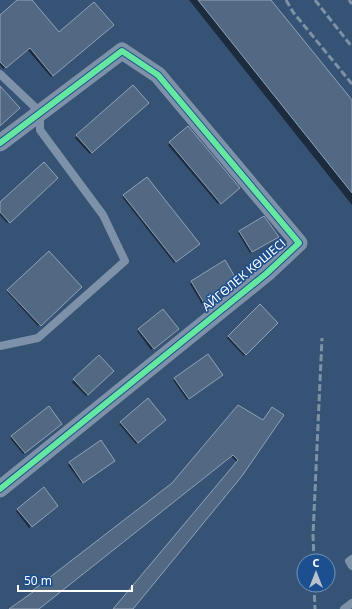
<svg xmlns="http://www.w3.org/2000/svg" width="352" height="609" viewBox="0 0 352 609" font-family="'Noto Sans',sans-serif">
<rect width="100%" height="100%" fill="#365274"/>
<!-- shadow -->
<path fill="#0007" d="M 19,0 L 30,0 L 59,33 L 112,25 L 51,77 L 27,49 L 3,69 L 0,65 L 0,16 Z
M 189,0 L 270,0 L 352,102 L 352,205 Z
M 133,86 L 147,103 L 90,154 L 75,138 Z
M 188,128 L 238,188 L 218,204 L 168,145 Z
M 57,178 L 7,223 L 0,215 L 0,204 Z
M 124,196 L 197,245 L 174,263 L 122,197 Z
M 240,232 L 276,238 L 250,253 L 238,233 Z
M 49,252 L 81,287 L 38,326 L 7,292 Z
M 224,262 L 235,283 L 202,304 L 190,284 Z
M 260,306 L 277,323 L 244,356 L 227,338 Z
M 163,310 L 176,330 L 151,350 L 137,331 Z
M 99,356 L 113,371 L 86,396 L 72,382 Z
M 208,356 L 220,376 L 187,400 L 173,380 Z
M 148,400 L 164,420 L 136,444 L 119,424 Z
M 283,415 L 132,609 L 114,609 L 237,462 L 231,456 L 38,609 L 11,609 L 263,421 Z
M 59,425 L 23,454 L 10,438 L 12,437 Z
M 101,442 L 113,462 L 81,483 L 68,465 Z
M 44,489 L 56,507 L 29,528 L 16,511 Z"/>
<!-- building -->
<path fill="#526984" stroke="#92a2b6" d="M 17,0 L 32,0 L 59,32 L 94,2 L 114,25 L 53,76 L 30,48 L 6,68 L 0,62 L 0,15 Z
M 198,0 L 271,0 L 352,100 L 352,193 Z
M 133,85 L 149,103 L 92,153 L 76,135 Z
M 0,86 L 20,108 L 0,126 Z
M 188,126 L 240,188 L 221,204 L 169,142 Z
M 44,162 L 58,178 L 10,223 L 0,212 L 0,202 Z
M 147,177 L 200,244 L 176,262 L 123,195 Z
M 264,216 L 279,237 L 252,252 L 239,231 Z
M 49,251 L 82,287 L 41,326 L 7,290 Z
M 225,260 L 238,282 L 204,303 L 191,281 Z
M 260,304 L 278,323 L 246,355 L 228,336 Z
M 163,309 L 179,329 L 154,349 L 138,329 Z
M 208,354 L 223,375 L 189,399 L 174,378 Z
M 99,355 L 114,371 L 88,395 L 73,379 Z
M 148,398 L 166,420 L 138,443 L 120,422 Z
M 238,405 L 263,420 L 272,407 L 284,415 L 242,476 L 133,609 L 113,609 L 238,460 L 233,455 L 39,609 L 9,609 L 33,592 L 32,591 L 172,483 Z
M 49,406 L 62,424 L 25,453 L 11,436 Z
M 101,440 L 115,461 L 83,483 L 69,462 Z
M 44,487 L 58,506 L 32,527 L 17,509 Z"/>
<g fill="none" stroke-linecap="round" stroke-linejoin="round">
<!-- service -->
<path stroke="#7d92a8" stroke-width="8" d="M 0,74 L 40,112 L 40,130 L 103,215 L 125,261 L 38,338 L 0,346
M 352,559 L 349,561 L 352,566
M 344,609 L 352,603"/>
<!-- minor -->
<path stroke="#7d92a8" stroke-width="17" d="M 0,143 L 122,51 L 158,75 L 299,243 L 267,273 L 0,489"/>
<!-- rail -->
<path stroke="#7e92a7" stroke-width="3" stroke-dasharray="7 3" stroke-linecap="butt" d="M 286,0 L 293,12 L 352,84
M 315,0 L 352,47
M 349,0 L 352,4
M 314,561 L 313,535 L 322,338
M 314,585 L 315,609"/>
<defs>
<path id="cycleway" d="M 0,143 L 122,51 L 158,75 L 299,243 L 267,273 L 0,489"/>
</defs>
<!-- cycleway casing -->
<use href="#cycleway" stroke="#1b4f8f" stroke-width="8"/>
<!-- cycleway -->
<use href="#cycleway" stroke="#66e7a1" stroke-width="6"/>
</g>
<g text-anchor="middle" stroke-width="3" stroke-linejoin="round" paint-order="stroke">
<!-- street labels -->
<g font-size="12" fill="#fff" stroke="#1b4f8f">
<text transform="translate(244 275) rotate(-40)" y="4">АЙГӨЛЕК КӨШЕСІ</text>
</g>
</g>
<!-- north arrow -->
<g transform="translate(316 573)"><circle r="19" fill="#1b4f8f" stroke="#7695bc"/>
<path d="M0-3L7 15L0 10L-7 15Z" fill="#b9c2ce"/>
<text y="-6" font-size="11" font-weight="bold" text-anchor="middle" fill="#ffffff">С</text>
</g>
<!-- scale -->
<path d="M18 585v6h114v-6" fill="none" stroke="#ffffff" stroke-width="2"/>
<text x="24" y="585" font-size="12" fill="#ffffff" stroke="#1b4f8f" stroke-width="3" paint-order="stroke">50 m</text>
</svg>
